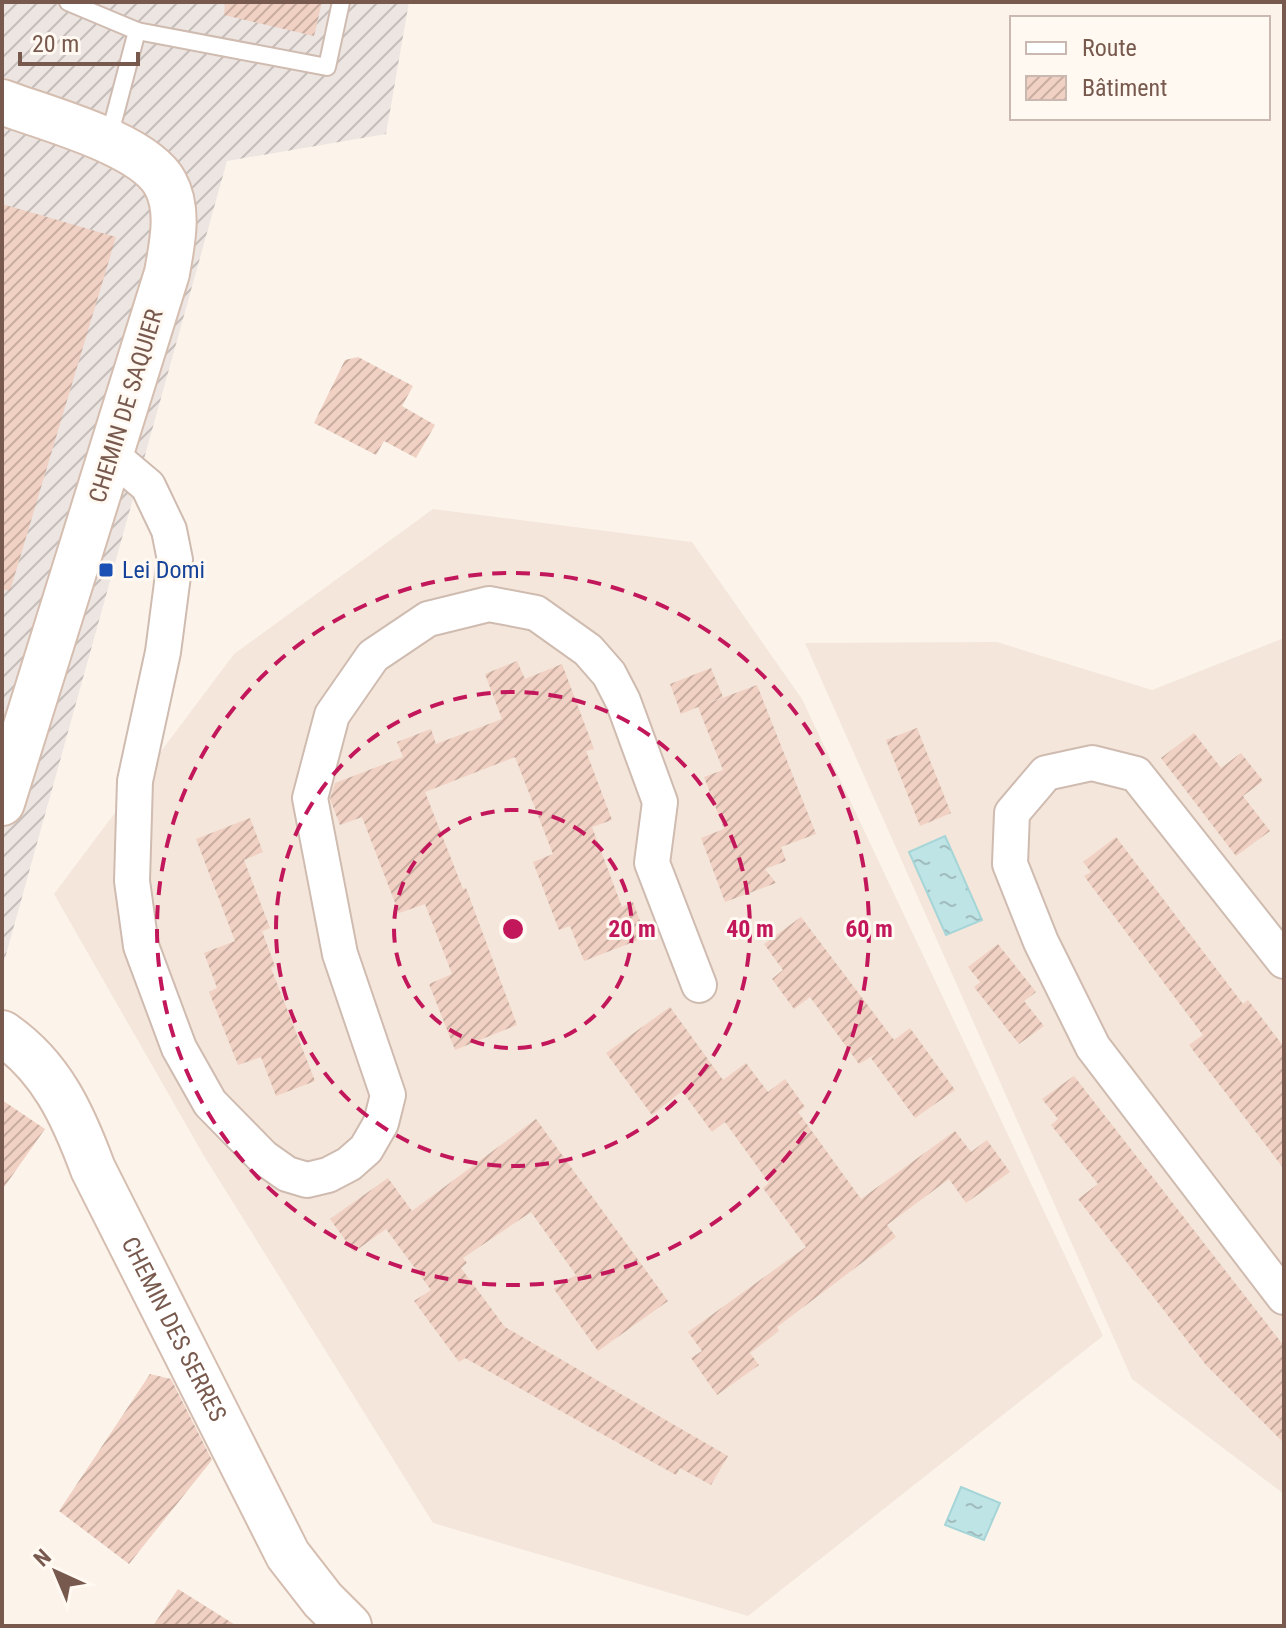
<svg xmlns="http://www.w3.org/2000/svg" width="1286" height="1628" viewBox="0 0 1286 1628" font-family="'Roboto Condensed',sans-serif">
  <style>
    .residential { fill: #f4e6da }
    .industrial { fill: url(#industrial-furrows) }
    .water { fill: url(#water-ripples); stroke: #a6d5d8; stroke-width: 2 }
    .building { fill: url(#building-hatch) }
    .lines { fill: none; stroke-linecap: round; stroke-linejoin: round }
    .lane-casing { stroke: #cfbbb0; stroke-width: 20 }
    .street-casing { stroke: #cfbbb0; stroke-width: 38 }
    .secondary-casing { stroke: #d5bdb0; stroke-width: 48 }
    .lane { stroke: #fff; stroke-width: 16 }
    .street { stroke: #fff; stroke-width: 34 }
    .secondary { stroke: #fff; stroke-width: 44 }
    .ring { fill: none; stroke: #c2185b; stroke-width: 4; stroke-dasharray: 14 10 }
    .transit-dot { fill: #1a4fb4; stroke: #fff9f2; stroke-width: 3 }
    .labels { text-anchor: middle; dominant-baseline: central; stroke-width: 6; stroke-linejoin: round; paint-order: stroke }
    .street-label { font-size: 24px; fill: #78594e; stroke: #fff9f2 }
    .transit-label { font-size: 24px; fill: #164399; stroke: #fff9f2; text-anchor: start }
    .centre { fill: #c2185b; stroke: #fff9f2; stroke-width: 4 }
    .ring-label { font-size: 24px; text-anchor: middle; font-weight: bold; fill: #c2185b; stroke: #fff9f2; stroke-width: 6; stroke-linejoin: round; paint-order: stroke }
  </style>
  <defs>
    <pattern id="industrial-furrows" width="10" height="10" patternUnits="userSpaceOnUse" patternTransform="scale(2)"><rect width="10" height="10" fill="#ece5e1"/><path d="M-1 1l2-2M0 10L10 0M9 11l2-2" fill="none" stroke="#c4bdb9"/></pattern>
    <pattern id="water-ripples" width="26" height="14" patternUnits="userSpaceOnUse" patternTransform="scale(2)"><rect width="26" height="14" fill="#bfe4e6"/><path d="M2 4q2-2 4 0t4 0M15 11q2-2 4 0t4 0" fill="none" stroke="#a0bcbd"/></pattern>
    <pattern id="building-hatch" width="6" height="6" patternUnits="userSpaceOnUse" patternTransform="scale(2)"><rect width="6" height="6" fill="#f1d1c3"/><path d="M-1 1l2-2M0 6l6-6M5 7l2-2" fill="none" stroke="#c8ada1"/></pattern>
  </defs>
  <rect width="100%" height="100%" fill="#fcf4eb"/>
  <g class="residential">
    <polygon points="433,509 692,542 802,699 1103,1336 748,1616 433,1523 204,1156 54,894 234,654"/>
    <polygon points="1284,638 1284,1494 1132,1379 805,643 997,642 1152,690"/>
  </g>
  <polygon class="industrial" points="2,2 409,2 386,134 227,161 2,969"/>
  <g class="water">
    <polygon points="945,836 982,920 946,935 909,852"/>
    <polygon points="961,1487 1000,1503 984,1540 945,1525"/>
  </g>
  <g class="building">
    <polygon points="225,2 322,2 314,36 224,15"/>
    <polygon points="2,204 116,237 10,591 2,589"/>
    <polygon points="358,357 413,386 402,406 435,425 416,458 384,441 376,455 314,423 345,360"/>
    <polygon points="517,661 525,679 562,664 594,749 586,751 612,820 592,827 622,907 633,902 646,937 584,961 570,926 559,930 533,862 553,854 515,757 425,792 463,889 466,888 517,1025 455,1050 429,984 452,974 425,904 399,913 362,817 340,825 330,799 335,783 403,757 397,742 431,729 436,744 502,719 485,674"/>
    <polygon points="711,668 723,697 698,707 757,685 816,834 781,847 786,861 765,869 776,883 725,902 701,838 724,829 704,777 723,770 698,707 681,714 670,684"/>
    <polygon points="917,728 951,813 920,826 886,740"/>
    <polygon points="1194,733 1221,768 1241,753 1263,781 1243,796 1270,831 1236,856 1161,758"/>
    <polygon points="250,818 263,852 244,860 270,928 257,933 262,931 275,966 271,968 315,1081 276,1096 261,1057 238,1065 209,992 217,988 204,953 235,941 196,839"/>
    <polygon points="1116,837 1243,1004 1248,1000 1284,1047 1284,1169 1189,1045 1203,1035 1084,876 1091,872 1083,862"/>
    <polygon points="801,917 894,1040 910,1028 955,1090 915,1118 871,1058 879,1052 859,1064 810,997 794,1009 772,979 783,970 764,944"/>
    <polygon points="998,944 1036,992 1024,1001 1044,1026 1019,1044 974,987 980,982 968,967"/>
    <polygon points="670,1007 723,1080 746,1063 768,1092 785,1079 805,1107 798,1112 861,1199 955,1131 971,1152 987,1140 1010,1172 966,1203 949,1179 887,1225 896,1237 777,1327 779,1331 750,1353 759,1365 717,1395 691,1358 702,1351 688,1332 806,1247 763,1188 769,1183 725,1122 712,1132 682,1091 652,1115 606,1053"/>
    <polygon points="1074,1076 1284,1346 1284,1443 1206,1365 1078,1199 1098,1184 1051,1125 1058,1119 1042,1099"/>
    <polygon points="2,1100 45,1129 2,1190"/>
    <polygon points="536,1119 668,1301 598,1351 554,1289 576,1275 531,1212 463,1258 467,1263 461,1268 505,1327 728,1456 711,1485 680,1468 676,1475 465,1358 459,1362 414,1301 431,1290 386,1229 354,1252 330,1219 388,1178 412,1211"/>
    <polygon points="150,1374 171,1379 212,1460 129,1564 59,1511"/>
    <polygon points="178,1589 237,1626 153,1626"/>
  </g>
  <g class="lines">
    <defs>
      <g id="lane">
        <polyline points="68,2 137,31 108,141"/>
        <polyline points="137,31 327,67 341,2"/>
      </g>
      <g id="street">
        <polyline points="110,454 148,486 169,530 175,560 163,652 135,781 132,881 141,946 179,1048 210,1103 263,1157 287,1174 307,1180 328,1175 349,1164 366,1149 381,1123 388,1095 340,954 310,798 332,715 373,656 428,619 489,604 536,613 588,650 609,674 623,701 660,802 652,863 699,985"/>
        <polyline points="1284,961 1136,774 1092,763 1046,773 1012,813 1010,864 1041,942 1093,1047 1284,1297"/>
      </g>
      <g id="secondary">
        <path d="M2,102C44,118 143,143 165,183C180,210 172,244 167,273L2,803"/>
        <path id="s1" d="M2,1033C51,1066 73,1115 93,1169L288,1555L323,1600L349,1626"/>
      </g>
    </defs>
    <use href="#lane" class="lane-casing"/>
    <use href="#street" class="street-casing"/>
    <use href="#secondary" class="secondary-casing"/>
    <use href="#lane" class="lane"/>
    <use href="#street" class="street"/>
    <use href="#secondary" class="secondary"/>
  </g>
  <g class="ring">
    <circle cx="513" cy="929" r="119"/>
    <circle cx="513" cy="929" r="237"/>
    <circle cx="513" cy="929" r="356"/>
  </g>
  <rect class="transit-dot" x="98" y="562" width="16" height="16" rx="4"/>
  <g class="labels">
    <g class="street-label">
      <text transform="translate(126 406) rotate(-73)">CHEMIN DE SAQUIER</text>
      <text stroke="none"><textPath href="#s1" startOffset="346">CHEMIN DES SERRES</textPath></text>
    </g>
    <g class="transit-label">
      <text x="122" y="570">Lei Domi</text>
    </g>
  </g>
  <circle cx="513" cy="929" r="12" class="centre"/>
  <g class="ring-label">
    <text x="632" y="937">20 m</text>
    <text x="750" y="937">40 m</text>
    <text x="869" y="937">60 m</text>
  </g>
  <rect width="1286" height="1628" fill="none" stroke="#78594e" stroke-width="8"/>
  <rect x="1010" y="16" width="260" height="104" fill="#fff9f2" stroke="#c9b9b0" stroke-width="2"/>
  <rect x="1026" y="42" width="40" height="12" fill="#ffffff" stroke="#c9b9b0" stroke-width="2"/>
  <text x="1082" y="56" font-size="24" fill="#78594e">Route</text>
  <rect x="1026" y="76" width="40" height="24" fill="url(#building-hatch)" stroke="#c9b9b0" stroke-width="2"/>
  <text x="1082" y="96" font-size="24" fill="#78594e">Bâtiment</text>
  <g transform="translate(56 1572) rotate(316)" stroke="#fff9f2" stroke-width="6" paint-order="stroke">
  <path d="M0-6L14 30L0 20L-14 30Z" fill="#78594e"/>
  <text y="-12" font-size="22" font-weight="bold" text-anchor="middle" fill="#78594e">N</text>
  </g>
  <path d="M20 52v12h118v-12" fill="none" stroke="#78594e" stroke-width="4"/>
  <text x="32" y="52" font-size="24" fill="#78594e" stroke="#fff9f2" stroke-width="6" paint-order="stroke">20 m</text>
</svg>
